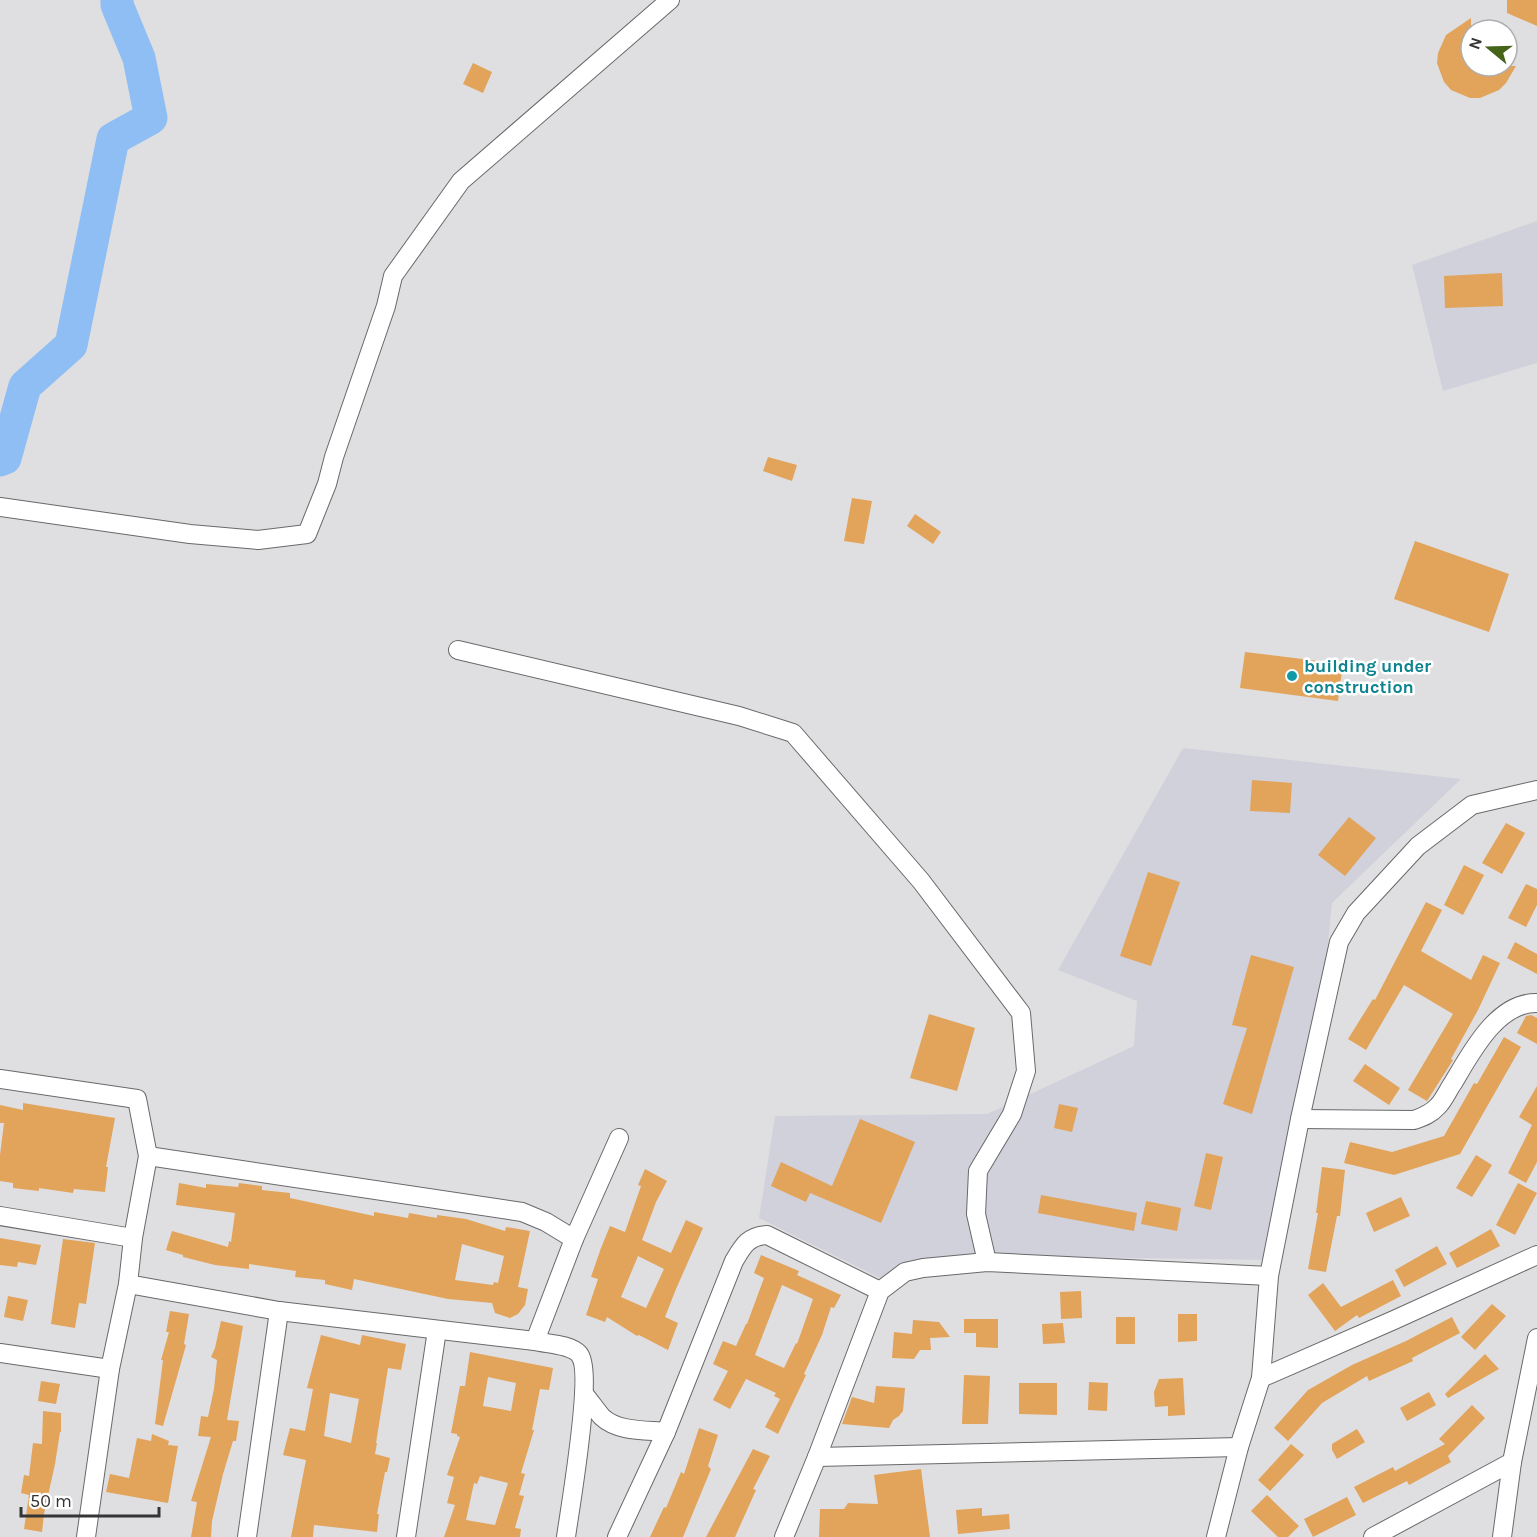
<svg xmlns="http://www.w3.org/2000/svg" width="1537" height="1537" viewBox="0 0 1537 1537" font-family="Karla,sans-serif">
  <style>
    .built { fill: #d0d1db }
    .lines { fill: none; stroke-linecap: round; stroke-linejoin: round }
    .river { stroke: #8fbef4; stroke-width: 33 }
    .building { fill: #e2a35b; fill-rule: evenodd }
    .minor-casing { stroke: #69696b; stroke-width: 20 }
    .minor { stroke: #fff; stroke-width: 18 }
    .culture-dot { fill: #0f9aa8; stroke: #fff; stroke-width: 2 }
    .labels { text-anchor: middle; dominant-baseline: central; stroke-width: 5; stroke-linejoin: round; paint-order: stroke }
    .culture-label { font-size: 18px; font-weight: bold; fill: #0d838f; stroke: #fff; text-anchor: start }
  </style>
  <rect width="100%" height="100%" fill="#dfdfe1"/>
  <g class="built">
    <polygon points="1537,221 1537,363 1443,391 1412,265"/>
    <polygon points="1183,748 1461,779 1332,903 1321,1012 1275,1260 999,1256 882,1279 759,1218 775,1116 987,1114 1134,1046 1137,1001 1058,970"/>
  </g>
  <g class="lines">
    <polyline class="river" points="0,460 5,458 25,386 71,345 113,139 151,118 139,58 117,5 117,0"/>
  </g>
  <g class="building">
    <polygon points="1507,0 1537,0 1537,26 1507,13"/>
    <polygon points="1471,18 1471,66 1516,66 1506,83 1499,90 1480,98 1470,98 1451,90 1444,82 1437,63 1438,53 1446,35"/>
    <polygon points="473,63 492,72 483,93 463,84"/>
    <polygon points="1502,273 1503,306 1445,308 1444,276"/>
    <polygon points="768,457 797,465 792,481 763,471"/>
    <polygon points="852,498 872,501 864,544 844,541"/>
    <polygon points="915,514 941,532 933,544 907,526"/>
    <polygon points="1415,541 1509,574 1489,632 1394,599"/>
    <polygon points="1245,652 1343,664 1338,701 1240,688"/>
    <polygon points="1252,780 1292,783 1290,813 1250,811"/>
    <polygon points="1349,817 1376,838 1345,876 1318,855"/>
    <polygon points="1506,823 1525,833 1502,874 1482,863"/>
    <polygon points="1464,865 1484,875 1463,915 1444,905"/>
    <polygon points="1148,872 1180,882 1151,966 1120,956"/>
    <polygon points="1526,884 1537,889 1537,905 1526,927 1508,918"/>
    <polygon points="1426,902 1442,910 1421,951 1471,980 1483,955 1500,963 1478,1010 1451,1059 1453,1060 1427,1101 1408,1090 1453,1014 1404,985 1366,1050 1348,1039 1373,999 1375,1000"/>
    <polygon points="1515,942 1537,954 1537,974 1507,958"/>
    <polygon points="1251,955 1294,967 1252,1114 1223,1104 1247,1028 1232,1025"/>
    <polygon points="929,1014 975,1028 957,1091 910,1078"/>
    <polygon points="1531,1015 1537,1018 1537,1044 1517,1033 1526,1016"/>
    <polygon points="1504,1037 1521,1047 1460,1154 1394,1175 1344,1163 1350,1142 1392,1152 1444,1136 1474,1083 1477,1084"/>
    <polygon points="1365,1064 1400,1088 1389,1105 1353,1081"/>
    <polygon points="1537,1086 1537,1162 1526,1183 1508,1173 1532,1125 1519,1117"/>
    <polygon points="23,1103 115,1118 106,1167 108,1167 105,1192 74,1189 73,1193 39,1188 39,1191 13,1188 13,1183 0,1181 0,1155 4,1123 0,1123 0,1105 23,1110"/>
    <polygon points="1059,1104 1078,1108 1072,1132 1054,1128"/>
    <polygon points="860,1119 915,1142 881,1223 810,1193 806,1202 771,1186 781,1162 832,1186"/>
    <polygon points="1206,1153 1223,1157 1211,1210 1194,1206"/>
    <polygon points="1476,1155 1492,1165 1472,1197 1456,1188"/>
    <polygon points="1322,1167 1345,1170 1340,1216 1337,1216 1326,1272 1308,1269 1318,1213 1316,1213"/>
    <path d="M645,1169L667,1181L656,1202L642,1240L671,1253L686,1220L703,1228L676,1289L665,1317L678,1323L668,1350L639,1335L637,1336L607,1317L605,1322L586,1315L598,1279L591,1277L601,1248L610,1226L625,1232L641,1186L638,1185ZM638,1256L664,1269L646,1308L621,1297Z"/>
    <path d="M179,1183L206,1188V1184L238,1187L239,1183L262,1186V1190L290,1193V1198L374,1216V1212L408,1218L409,1213L437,1218V1215L466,1219L505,1231L506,1227L530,1231L518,1287L528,1289L525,1305L518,1314L510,1318L495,1313L492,1303L448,1299L354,1279L352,1290L325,1284V1280L295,1277L296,1271L249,1264V1269L215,1265L183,1257V1255L166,1250L172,1231L228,1247L229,1241L231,1242L235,1213L176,1205ZM462,1244L504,1256L498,1283L494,1282L493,1285L455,1280Z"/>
    <polygon points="1518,1183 1537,1193 1515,1235 1496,1225"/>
    <polygon points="1041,1195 1137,1213 1134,1231 1038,1213"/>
    <polygon points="1401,1197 1410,1216 1374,1232 1366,1213"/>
    <polygon points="1146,1201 1181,1208 1177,1231 1141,1224"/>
    <polygon points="1491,1229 1500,1246 1457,1268 1449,1253"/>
    <polygon points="0,1238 41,1245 36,1265 18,1262 17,1267 0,1265"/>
    <polygon points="63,1239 95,1243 86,1304 79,1303 75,1328 51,1324"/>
    <polygon points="1437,1246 1447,1264 1404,1287 1395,1270"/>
    <path d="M761,1255L799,1271L797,1275L841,1295L834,1308L831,1307L822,1335L804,1374L806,1375L778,1434L765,1427L780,1399L774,1396L776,1393L746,1379L730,1409L713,1400L728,1371L713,1364L723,1341L736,1346L746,1324H747L764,1278L754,1273ZM782,1285L813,1299L797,1344L796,1343L784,1368L755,1355Z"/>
    <polygon points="1393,1280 1401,1296 1359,1318 1357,1315 1335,1331 1308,1295 1323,1283 1341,1307"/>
    <polygon points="1081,1291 1082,1318 1061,1319 1060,1292"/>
    <polygon points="8,1296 28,1300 23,1321 4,1317"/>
    <polygon points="1492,1304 1506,1316 1475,1350 1461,1337"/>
    <polygon points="170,1311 189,1314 184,1344 186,1345 163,1426 155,1424 163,1360 161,1360 169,1332 166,1332"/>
    <polygon points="1178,1314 1197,1314 1197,1341 1178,1342"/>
    <rect x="1116" y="1317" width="19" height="27"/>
    <polygon points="1452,1317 1460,1333 1412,1358 1413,1361 1369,1381 1367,1376 1322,1403 1288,1441 1274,1428 1308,1390 1352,1365 1406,1341"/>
    <polygon points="964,1319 998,1319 998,1348 976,1347 976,1333 964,1333"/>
    <polygon points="913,1320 939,1322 950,1337 930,1338 931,1350 920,1350 914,1359 892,1358 894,1332 912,1334"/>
    <polygon points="221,1321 243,1326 227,1420 239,1421 236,1441 233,1441 223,1474 212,1521 211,1537 191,1537 197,1502 191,1501 211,1437 198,1436 201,1416 208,1417 214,1389 217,1360 211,1357 215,1348"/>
    <polygon points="1063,1323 1065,1343 1043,1344 1042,1324"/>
    <path d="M321,1335L360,1345L362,1335L406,1344L401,1370L388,1368L376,1443H377L375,1454L390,1458L387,1472H385L377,1514H379L377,1532L314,1525L313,1537H291L306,1460L283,1455L290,1428L305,1431L313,1389L307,1388ZM330,1393L359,1399L351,1443L324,1436Z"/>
    <path d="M470,1352L553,1368L549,1390L540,1389L532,1430H534L521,1473L525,1474L519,1495L524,1496L515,1528L521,1529L520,1537H444L455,1505L447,1503L454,1477L447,1475L460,1437L457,1436V1434L451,1433L460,1386H465ZM488,1377L516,1383L511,1411L483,1406ZM480,1476L508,1483L495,1525L466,1520L474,1483L477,1484Z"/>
    <polygon points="1485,1354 1499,1369 1448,1398 1445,1394"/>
    <polygon points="964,1375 990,1376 988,1424 962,1424"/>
    <polygon points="1183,1378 1185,1415 1168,1416 1168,1406 1155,1407 1154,1392 1159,1379"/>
    <polygon points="41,1381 60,1384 56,1404 38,1401"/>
    <polygon points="1089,1382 1108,1383 1107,1411 1088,1410"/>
    <polygon points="1019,1383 1057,1383 1057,1415 1019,1414"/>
    <polygon points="876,1386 905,1388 903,1411 899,1416 893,1420 889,1428 842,1424 852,1397 874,1403"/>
    <polygon points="1429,1392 1436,1405 1407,1421 1400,1408"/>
    <polygon points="1472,1405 1485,1418 1448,1456 1451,1462 1409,1485 1407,1481 1363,1503 1354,1487 1393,1467 1395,1471 1445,1444 1439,1439"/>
    <polygon points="43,1411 61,1413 61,1432 60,1432 55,1464 44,1514 42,1532 24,1529 29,1495 21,1493 24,1475 29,1476 33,1443 42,1444"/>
    <polygon points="699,1428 718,1435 708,1466 711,1469 683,1537 650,1537 664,1507 666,1508 681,1472 684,1474"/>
    <polygon points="1357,1429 1365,1442 1337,1459 1332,1450 1332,1444"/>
    <polygon points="152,1434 169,1441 168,1445 178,1446 168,1503 106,1492 110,1474 129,1478 137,1438 151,1441"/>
    <polygon points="1291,1444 1304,1455 1270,1491 1258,1480"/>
    <polygon points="753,1449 770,1456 753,1489 756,1490 735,1537 706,1537"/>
    <polygon points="921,1469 930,1537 819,1537 820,1509 844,1509 848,1503 878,1504 874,1475"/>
    <polygon points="1267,1495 1299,1526 1288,1537 1278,1537 1251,1511"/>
    <polygon points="1347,1497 1356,1515 1313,1537 1304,1519"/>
    <polygon points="982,1508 982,1516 1009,1514 1010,1529 958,1534 956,1510"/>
  </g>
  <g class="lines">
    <defs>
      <g id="minor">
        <polyline points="0,507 190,534 258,540 307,534 327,484 334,457 386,306 393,276 461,181 670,0"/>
        <polyline points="458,650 739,716 793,733 921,881 1021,1013 1026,1071 1012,1114 978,1171 976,1214 987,1262"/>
        <polyline points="0,1079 137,1099 148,1156 133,1238 128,1284 110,1369 86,1537"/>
        <path d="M1300,1119L1414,1120C1423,1117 1431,1114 1438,1106C1444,1100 1448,1090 1453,1083C1471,1053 1497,1002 1537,1003"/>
        <polyline points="148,1156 522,1212 546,1222 574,1239"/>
        <polyline points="0,1216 133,1238"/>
        <path d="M128,1284L279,1311L535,1341C547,1344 570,1344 579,1354C594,1371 570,1508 566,1537"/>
        <polyline points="535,1341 574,1239 619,1138"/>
        <polyline points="0,1353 110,1369"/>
        <polyline points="1261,1378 1394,1320 1537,1255"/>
        <path d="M584,1394C590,1401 596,1410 602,1417C618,1432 646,1430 666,1432"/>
        <polyline points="817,1457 1239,1447"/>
        <polyline points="247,1537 279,1311"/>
        <polyline points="406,1537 437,1330"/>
        <path d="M617,1537L666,1432L734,1261C743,1246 748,1236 767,1235L880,1291"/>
        <polyline points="784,1537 817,1457 880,1291 905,1272 923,1268 987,1262 1269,1276"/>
        <polyline points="1216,1537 1239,1447 1261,1378 1269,1276 1300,1119 1339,942 1356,913 1418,846 1472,805 1537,790"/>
        <polyline points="1373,1537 1512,1462"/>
        <polyline points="1502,1537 1512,1462 1537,1338"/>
      </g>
    </defs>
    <use href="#minor" class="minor-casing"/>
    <use href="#minor" class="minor"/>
  </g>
  <circle class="culture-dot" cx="1292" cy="676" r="6"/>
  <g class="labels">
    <g class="culture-label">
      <text x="1304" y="666">building under<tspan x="1304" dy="21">construction</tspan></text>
    </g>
  </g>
  <g transform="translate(1489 48) rotate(289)"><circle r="28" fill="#ffffff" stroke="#aeaeaf" stroke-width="1.5"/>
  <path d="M0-4.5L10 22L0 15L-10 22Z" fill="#456419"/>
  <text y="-9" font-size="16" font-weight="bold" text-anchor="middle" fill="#353536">N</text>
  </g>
  <path d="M21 1507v9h138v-9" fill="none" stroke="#353536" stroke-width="3"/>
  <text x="30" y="1507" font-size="18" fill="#353536" stroke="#ffffff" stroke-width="4.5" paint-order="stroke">50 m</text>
</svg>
